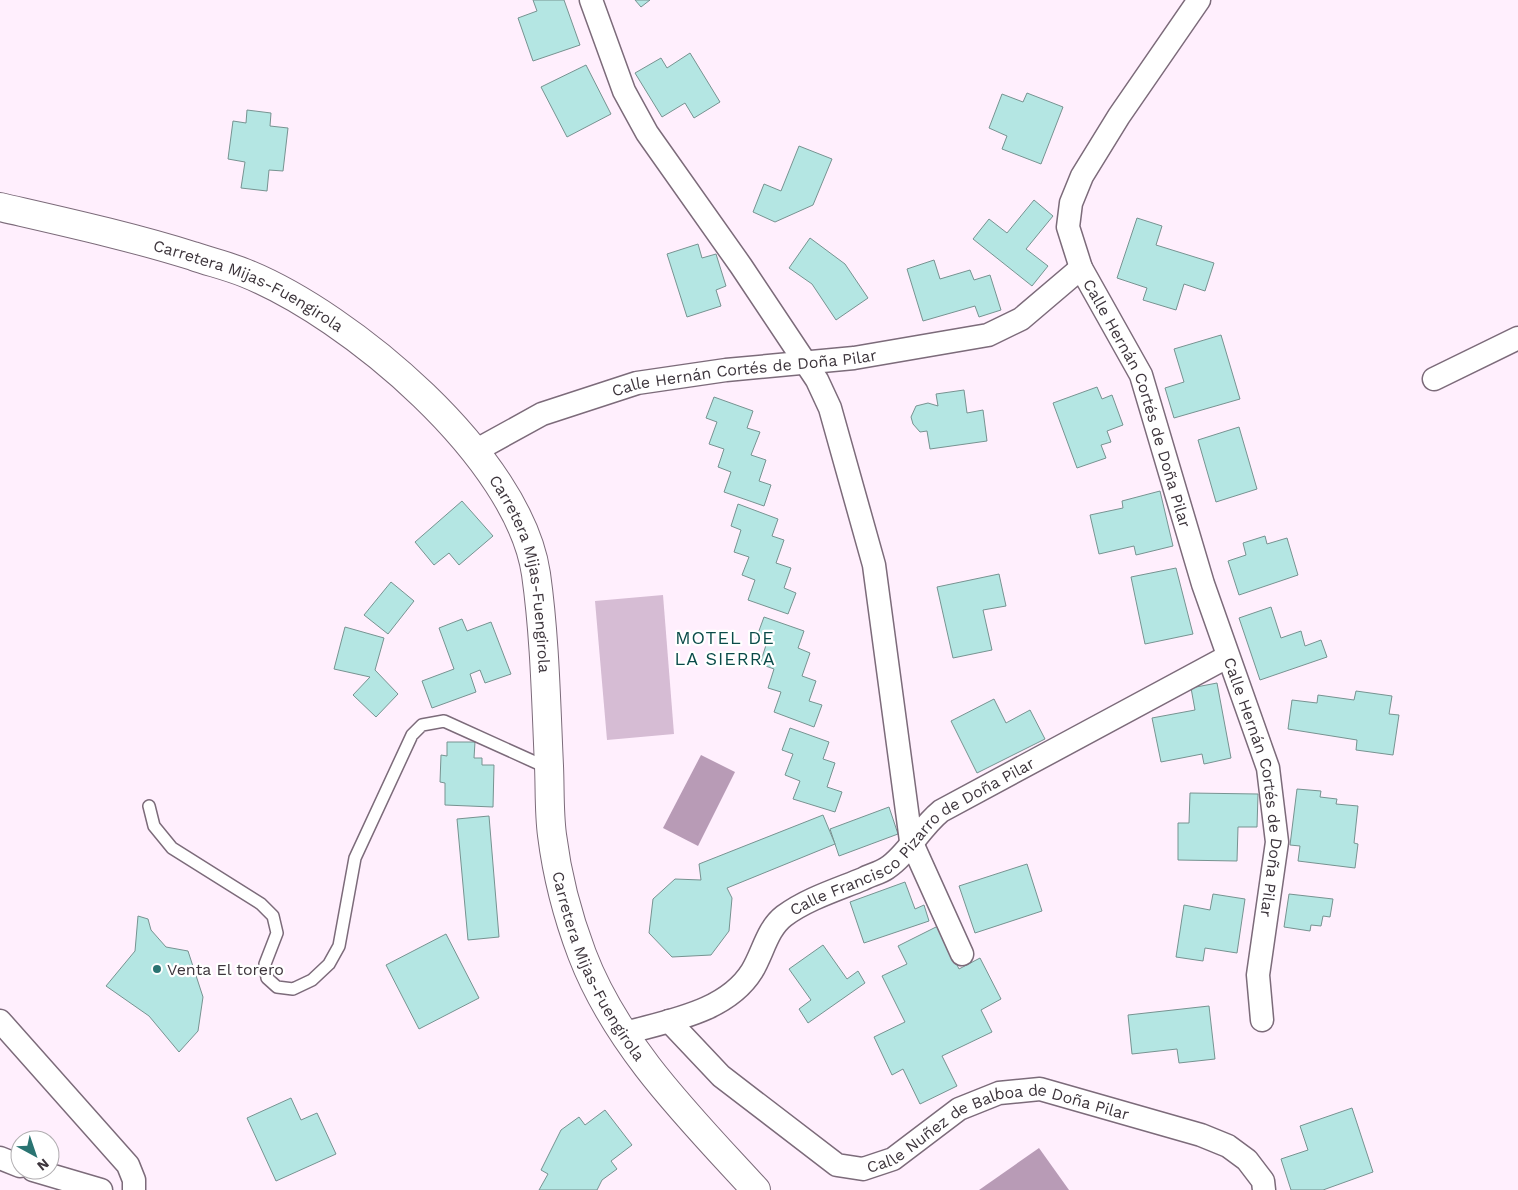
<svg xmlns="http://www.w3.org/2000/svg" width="1518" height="1190" viewBox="0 0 1518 1190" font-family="'Work Sans',sans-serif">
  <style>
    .green { fill: #d6bcd4 }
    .water { fill: #b89bb6 }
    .building { fill: #b4e6e3; stroke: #779391 }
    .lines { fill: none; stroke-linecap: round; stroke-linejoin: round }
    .lane-casing { stroke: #7c6b7a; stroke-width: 14 }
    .street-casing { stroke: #7c6b7a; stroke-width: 25 }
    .secondary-casing { stroke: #7c6b7a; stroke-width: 30 }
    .lane { stroke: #fff; stroke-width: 11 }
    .street { stroke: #fff; stroke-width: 22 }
    .secondary { stroke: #fff; stroke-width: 28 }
    .poi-dot { fill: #2a7472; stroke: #fff; stroke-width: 2 }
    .labels { text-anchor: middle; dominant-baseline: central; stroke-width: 4.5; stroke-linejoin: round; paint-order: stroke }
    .street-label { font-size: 16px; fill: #3d353c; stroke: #fff }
    .poi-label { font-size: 16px; fill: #3d353c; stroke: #fff; text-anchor: start }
    .neighbourhood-label { font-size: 18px; letter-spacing: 1px; fill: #0a4b49; stroke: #fff }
  </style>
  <rect width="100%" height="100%" fill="#ffeffd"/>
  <polygon class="green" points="663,595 674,734 607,740 595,601"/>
  <g class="water">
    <polygon points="701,755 735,772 698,846 663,828"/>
    <polygon points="1039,1148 1069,1190 979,1190"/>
  </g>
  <g class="building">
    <polygon points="533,0 564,0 580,45 533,61 518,18 537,11"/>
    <polygon points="635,0 650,0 641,7"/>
    <polygon points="690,53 720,102 694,118 685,103 662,117 635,73 661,58 667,68"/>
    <polygon points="586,65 611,114 567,137 541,87"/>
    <polygon points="1027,93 1063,107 1041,164 1002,149 1007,136 989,128 1002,94 1023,102"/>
    <polygon points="247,110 271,113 270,126 288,128 283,171 269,170 267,191 241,188 245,162 228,159 233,121 246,123"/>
    <polygon points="799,146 832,159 813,205 775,222 753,212 764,184 781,191"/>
    <polygon points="1034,200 1053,216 1026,249 1048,266 1032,286 973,239 989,219 1007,233"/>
    <polygon points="1137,218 1162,226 1156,245 1214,263 1205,291 1184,284 1176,310 1143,300 1147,288 1117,278"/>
    <polygon points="810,238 845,264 868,298 836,320 812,284 789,268"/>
    <polygon points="698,244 702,258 716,254 726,286 716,290 721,306 687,317 667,254"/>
    <polygon points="934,260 940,279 970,270 974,280 990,275 1001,310 979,317 975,306 923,321 907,269"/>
    <polygon points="1221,335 1240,399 1174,418 1165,388 1184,382 1174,349"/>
    <polygon points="1097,387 1102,399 1112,395 1123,425 1107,431 1111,442 1101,445 1106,458 1077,468 1053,403"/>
    <polygon points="964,390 967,413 983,410 987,441 930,449 927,431 920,432 913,424 911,417 916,406 928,403 938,406 936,394"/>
    <polygon points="714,397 753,411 747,428 760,432 751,455 766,460 759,481 771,485 764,506 724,492 731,472 718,467 724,449 709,444 717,422 706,418"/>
    <polygon points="1239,427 1257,489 1216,502 1198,440"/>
    <polygon points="1160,491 1173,546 1136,555 1134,546 1099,554 1090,515 1123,508 1122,501"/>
    <polygon points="462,501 493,536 459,565 449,553 434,565 415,542"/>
    <polygon points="738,504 778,519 772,536 784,540 776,563 791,568 784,588 796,593 788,614 748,600 755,580 742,575 749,557 734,552 741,530 731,526"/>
    <polygon points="1265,536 1267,544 1287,538 1298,575 1239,595 1228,561 1246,555 1243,543"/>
    <polygon points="1176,568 1193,634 1145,644 1131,577"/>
    <polygon points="999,574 1006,606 983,610 992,650 953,658 937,587"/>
    <polygon points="391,582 414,601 388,634 364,615"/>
    <polygon points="1271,607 1281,638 1301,631 1305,646 1321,640 1327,657 1260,680 1239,618"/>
    <polygon points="764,617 804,631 798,648 810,653 802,676 816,681 809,701 822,705 814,727 774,712 781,692 768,688 774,669 760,664 767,642 756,639"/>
    <polygon points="462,619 467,631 491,622 511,674 485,683 480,670 470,674 476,692 432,708 422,681 454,669 439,628"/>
    <polygon points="345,627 384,638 375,670 398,694 376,717 353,695 370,677 334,669"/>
    <polygon points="1217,683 1231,758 1204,764 1202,754 1161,762 1152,718 1195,710 1191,688"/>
    <polygon points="1356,691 1392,696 1389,714 1399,715 1393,755 1356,750 1357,740 1288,729 1292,700 1317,703 1318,695 1354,700"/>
    <polygon points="994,699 1006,723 1030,710 1045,739 977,773 951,721"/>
    <polygon points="790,728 829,742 823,759 835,763 827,787 842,792 835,812 793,799 800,781 785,775 793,754 782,750"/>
    <polygon points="447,742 475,742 474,758 482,758 482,765 494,765 493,807 445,805 445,783 440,782 441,755 447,756"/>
    <polygon points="1297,789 1321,791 1320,797 1337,799 1336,804 1358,806 1354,843 1358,844 1355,868 1298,861 1300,846 1290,845"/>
    <polygon points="1190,793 1258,794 1257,827 1238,827 1237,861 1178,860 1178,823 1189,823"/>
    <polygon points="889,807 898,834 839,856 830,829"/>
    <polygon points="823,815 835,844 727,888 732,898 729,931 711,955 672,957 649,933 653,899 675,879 701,880 699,864"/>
    <polygon points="489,816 499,937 468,940 457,819"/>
    <polygon points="1027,864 1042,911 975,933 959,886"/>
    <polygon points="905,882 915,909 924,905 929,921 864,943 850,902"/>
    <polygon points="1213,894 1245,899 1237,953 1205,948 1203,961 1176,957 1184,905 1210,910"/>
    <polygon points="1289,894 1333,899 1330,917 1323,916 1321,926 1311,925 1310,931 1284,927"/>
    <polygon points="138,916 148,919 151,930 166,947 188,951 203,997 198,1031 179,1052 149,1016 106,986 135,951"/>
    <polygon points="938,926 959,969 980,958 1001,999 981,1010 992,1032 942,1056 957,1086 920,1104 903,1069 892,1075 874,1037 905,1022 882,976 907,964 898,946"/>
    <polygon points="446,934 479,998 419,1029 386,965"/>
    <polygon points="823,945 847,979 858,971 865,983 808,1023 799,1009 811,1000 789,969"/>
    <polygon points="1209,1006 1215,1059 1179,1063 1177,1049 1132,1054 1128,1015"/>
    <polygon points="291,1098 301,1120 317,1113 336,1154 276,1181 247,1118"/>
    <polygon points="1352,1108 1373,1172 1323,1190 1291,1190 1281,1159 1308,1150 1300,1126"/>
    <polygon points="605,1110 632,1145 611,1161 617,1169 602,1180 597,1190 539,1190 548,1174 541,1170 561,1130 579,1117 585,1125"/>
  </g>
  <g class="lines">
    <defs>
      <polyline id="lane" points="149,806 154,826 172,848 261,904 273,916 277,933 265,964 267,978 277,987 293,989 312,980 329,964 339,946 355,858 412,735 422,725 444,721 548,768"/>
      <g id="street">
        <polyline points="591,0 624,91 647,133 741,266 817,380 830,408 874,565 911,841 962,954"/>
        <polyline points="1081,268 1068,227 1071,203 1082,176 1119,116 1199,0"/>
        <polyline points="1434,379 1518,338"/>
        <path id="s1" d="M475,451L542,414L637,383L726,370L854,358L988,335L1021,319L1081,268L1141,375L1203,584L1268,768L1277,842L1258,975L1262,1020"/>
        <polyline points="0,1021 128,1165 134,1180 134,1190"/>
        <path id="s2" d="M669,1021L721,1076L837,1165L863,1169L893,1159L959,1109L999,1093L1040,1089L1201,1135L1228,1146L1247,1160L1263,1181L1264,1190"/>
        <path id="s3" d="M622,1034C666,1021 726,1013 752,971C763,953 767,929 784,916C807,899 836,890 863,879C870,875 880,873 887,868C907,855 920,828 941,811L1227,657"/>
        <polyline points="0,1158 20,1166"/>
        <polyline points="33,1170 101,1190"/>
      </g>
      <g id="secondary">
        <path id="s4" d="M0,207C65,222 129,236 193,256C210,262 228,266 245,273C350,315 519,457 536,574C545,638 546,702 549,766C550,789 549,812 552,835C557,875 568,917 582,954C617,1046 691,1119 756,1190"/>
      </g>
    </defs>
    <use href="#lane" class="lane-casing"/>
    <use href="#street" class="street-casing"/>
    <use href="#secondary" class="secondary-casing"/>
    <use href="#lane" class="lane"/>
    <use href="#street" class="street"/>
    <use href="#secondary" class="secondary"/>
  </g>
  <circle class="poi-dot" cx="157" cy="969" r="5"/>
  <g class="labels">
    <g class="street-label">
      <text stroke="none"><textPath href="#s4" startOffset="262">Carretera Mijas-Fuengirola</textPath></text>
      <text stroke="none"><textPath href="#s1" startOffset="284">Calle Hernán Cortés de Doña Pilar</textPath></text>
      <text stroke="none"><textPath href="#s1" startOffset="794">Calle Hernán Cortés de Doña Pilar</textPath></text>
      <text stroke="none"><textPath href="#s4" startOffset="682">Carretera Mijas-Fuengirola</textPath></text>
      <text stroke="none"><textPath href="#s1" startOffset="1199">Calle Hernán Cortés de Doña Pilar</textPath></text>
      <text stroke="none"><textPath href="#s3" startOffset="365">Calle Francisco Pizarro de Doña Pilar</textPath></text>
      <text stroke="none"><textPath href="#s4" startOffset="1088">Carretera Mijas-Fuengirola</textPath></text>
      <text stroke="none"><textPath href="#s2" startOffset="396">Calle Nuñez de Balboa de Doña Pilar</textPath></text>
    </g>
    <g class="poi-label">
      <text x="167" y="969">Venta El torero</text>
    </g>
    <g class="neighbourhood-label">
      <text x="725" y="637">MOTEL DE<tspan x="725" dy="21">LA SIERRA</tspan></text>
    </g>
  </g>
  <g transform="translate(35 1155) rotate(140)"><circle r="24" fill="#ffffff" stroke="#b1aeb1"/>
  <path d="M0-4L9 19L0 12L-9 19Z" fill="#2a7472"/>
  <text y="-8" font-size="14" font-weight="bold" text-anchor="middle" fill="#3d353c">N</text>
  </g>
</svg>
